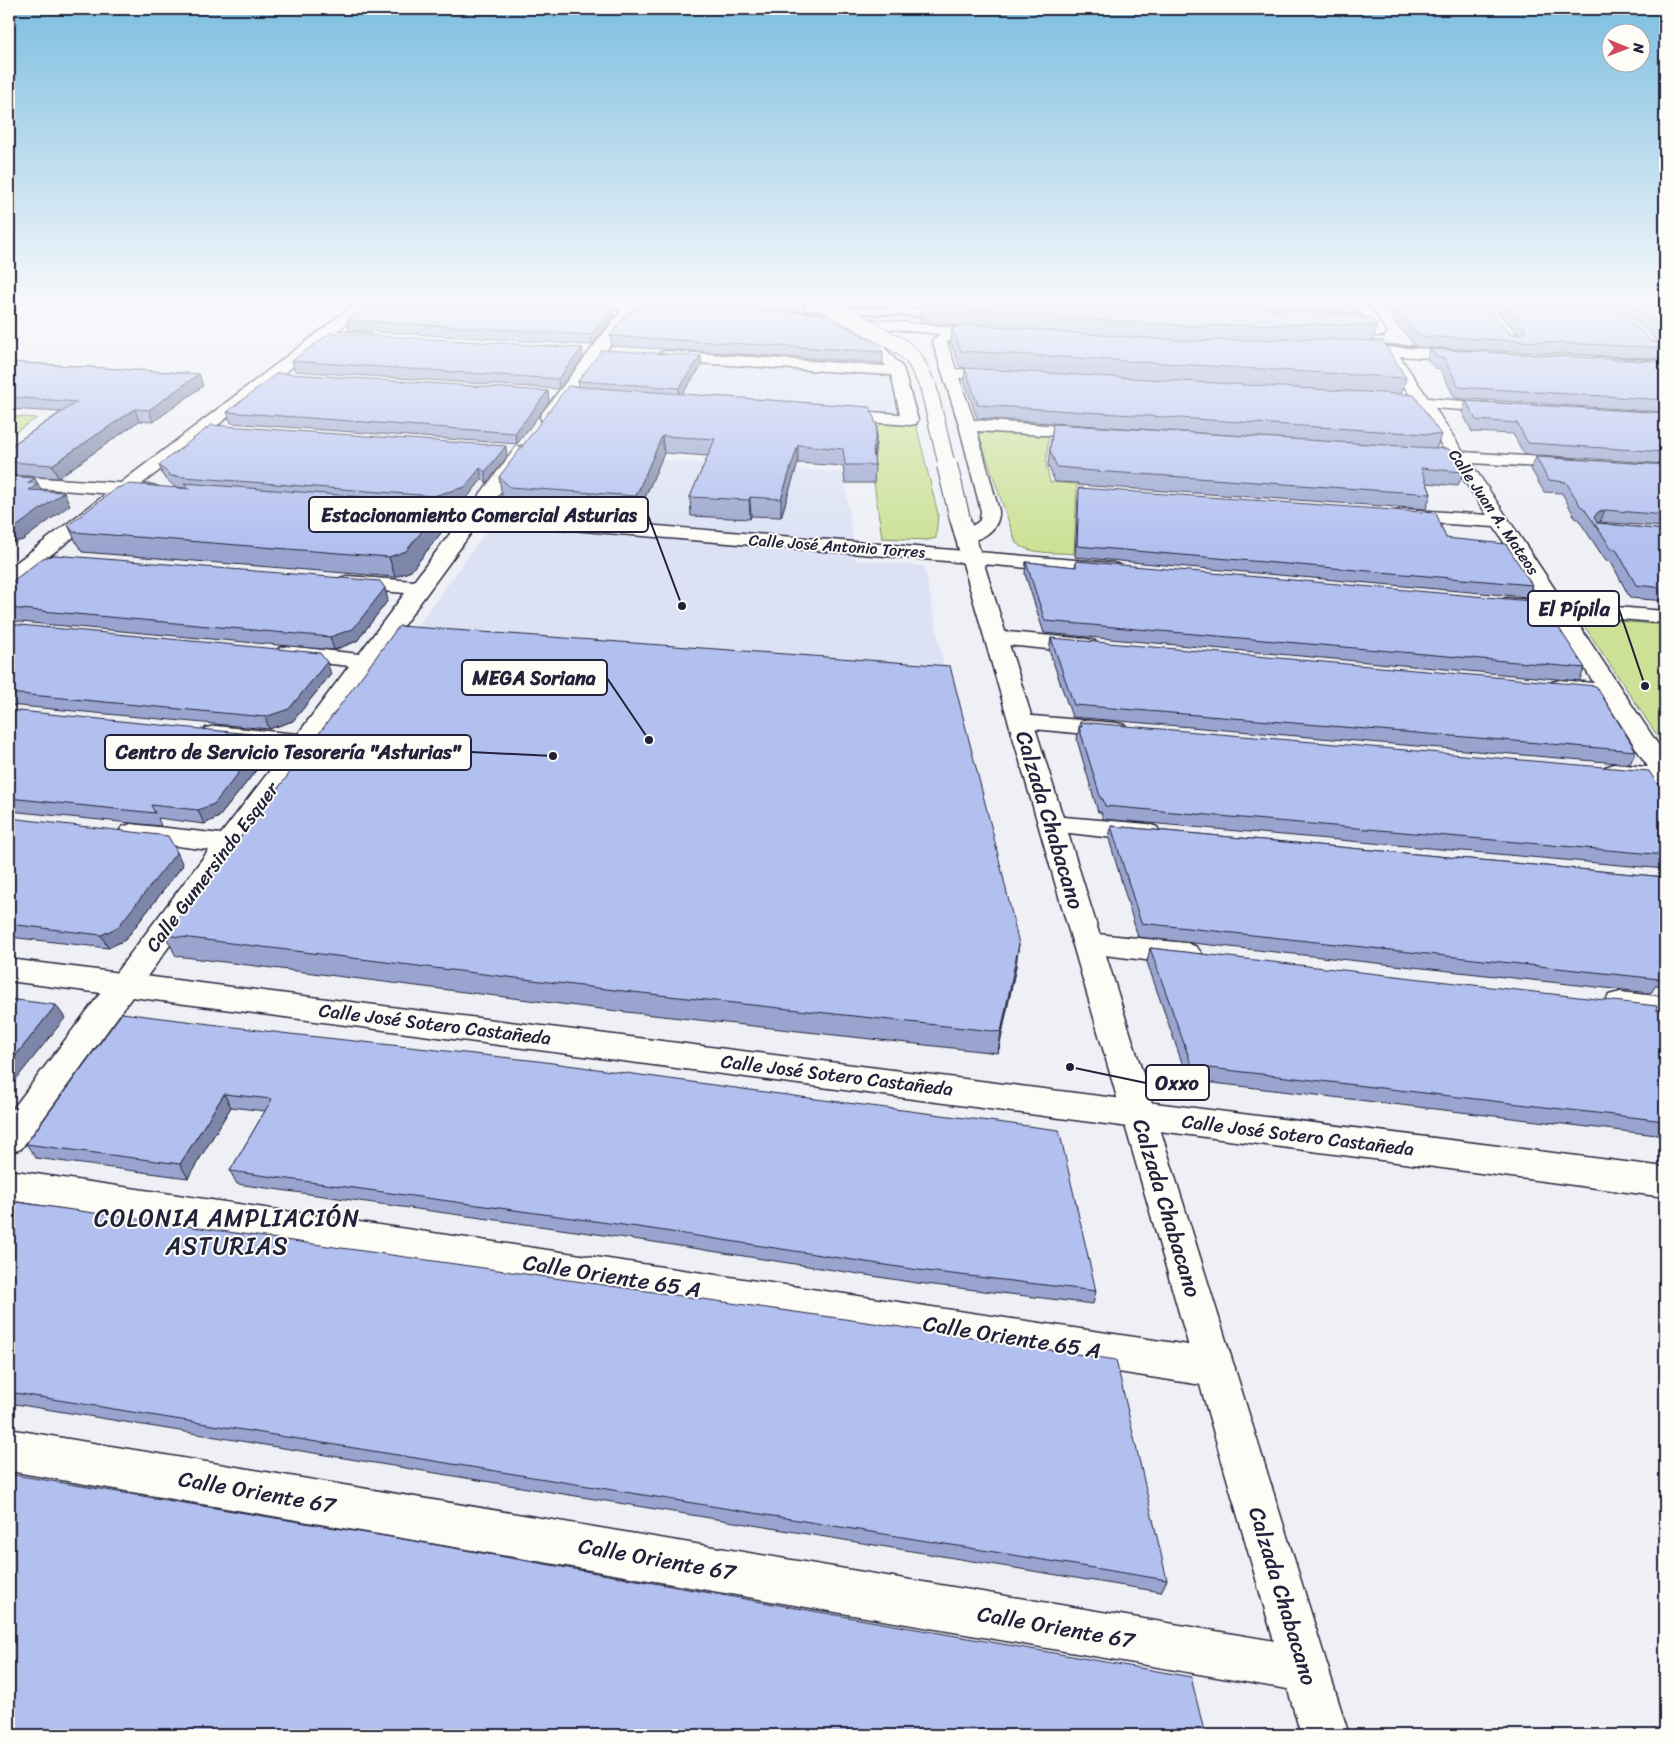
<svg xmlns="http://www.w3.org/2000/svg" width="1674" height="1744" viewBox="0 0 1674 1744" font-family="Sriracha,sans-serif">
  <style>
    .built { fill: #dce2f4 }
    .green { fill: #cce196; stroke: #778268 }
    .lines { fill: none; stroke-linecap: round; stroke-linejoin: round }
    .street-casing { stroke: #22223b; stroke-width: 3 }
    .secondary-casing { stroke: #22223b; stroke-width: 3 }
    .primary-casing { stroke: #22223b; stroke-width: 3 }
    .highway-casing { stroke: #22223b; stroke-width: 3 }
    .street { fill: #fdfcf7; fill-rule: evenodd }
    .secondary { fill: #fdfcf7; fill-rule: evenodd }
    .primary { fill: #fdfcf7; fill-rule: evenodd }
    .highway { fill: #fdfcf7; fill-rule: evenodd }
    .rail { stroke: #22223b; stroke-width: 2 }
    .primary-bridge-far1-casing { stroke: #22223b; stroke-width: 18; stroke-linecap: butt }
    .primary-bridge-casing { stroke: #22223b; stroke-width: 22; stroke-linecap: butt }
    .primary-bridge-far1 { stroke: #fdfcf7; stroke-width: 16 }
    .primary-bridge { stroke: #fdfcf7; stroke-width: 20 }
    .wall { fill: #99a5ce; stroke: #22223b }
    .shaded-wall { fill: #7d86a8; stroke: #22223b }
    .building { fill: #b2c0f0; stroke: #22223b }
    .labels { text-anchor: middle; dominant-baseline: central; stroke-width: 4; stroke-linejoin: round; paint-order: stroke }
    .far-street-label { font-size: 16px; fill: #22223b; stroke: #fdfcf7 }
    .street-label { font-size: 19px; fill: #22223b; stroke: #fdfcf7 }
    .near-street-label { font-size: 22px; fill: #22223b; stroke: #fdfcf7 }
    .near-neighbourhood-label { font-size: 24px; letter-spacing: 1px; fill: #22223b; stroke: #fdfcf7 }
    .leader { fill: none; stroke: #22223b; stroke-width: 2 }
    .callout-dot { fill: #22223b; stroke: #fdfcf7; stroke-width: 2 }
    .callout { fill: #fdfcf7; stroke: #22223b; stroke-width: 2 }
    .callout-label { font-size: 20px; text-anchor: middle; font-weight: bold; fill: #22223b }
  </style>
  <rect width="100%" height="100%" fill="#eef0f6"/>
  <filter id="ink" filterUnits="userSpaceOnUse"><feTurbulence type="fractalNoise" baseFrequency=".02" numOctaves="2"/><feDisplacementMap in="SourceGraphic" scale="10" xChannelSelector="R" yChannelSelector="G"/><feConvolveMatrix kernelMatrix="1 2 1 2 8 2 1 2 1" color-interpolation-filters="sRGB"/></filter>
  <g filter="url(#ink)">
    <g class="built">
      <polygon points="692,362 887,373 898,413 679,398 691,381"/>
      <polygon points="590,455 844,473 855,560 924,566 948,686 404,645 537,461"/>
    </g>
    <g class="green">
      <polygon points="9,416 37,418 9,436"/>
      <polygon points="915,420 938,514 936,538 928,540 882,538 872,469 869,421"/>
      <path d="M985,431L1049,433L1046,464L1050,482L1077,484L1074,554C1057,552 1030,555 1016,543L979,435Z"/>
      <polygon points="1582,618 1665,625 1665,747 1581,621"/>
    </g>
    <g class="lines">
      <defs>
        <g id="street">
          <polygon points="9,302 23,302 9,310"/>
          <polygon points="358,302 373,302 337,331 370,334 372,337 370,340 327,340 16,582 9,584 9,568"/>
          <polygon points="632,302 639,306 554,421 542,421 540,417 542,413 627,303"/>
          <polygon points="1255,302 1269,302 1280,324 1278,327 1268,327"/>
          <polygon points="851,328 884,347 903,368 918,420 916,424 910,425 838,420 832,419 830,415 832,411 838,410 900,414 891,375 665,361 660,359 657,356 660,353 665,351 886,366 874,353 846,335 844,332 846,329"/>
          <path d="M975,329L980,330L982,333L980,336L947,342L956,369L1003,371L1009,373L1011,376L1009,379L1003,381L959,378L974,420L1090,428L1096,429L1098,433L1096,437L1090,438L977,431L999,511C1000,531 977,545 958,540L955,536C961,528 973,528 980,520L981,511L959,425L932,340L942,333Z"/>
          <polygon points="1389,347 1394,348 1428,398 1508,405 1510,408 1508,411 1502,413 1435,408 1463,452 1572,459 1578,460 1581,464 1578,468 1572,469 1471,463 1665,755 1665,784 1605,777 1601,772 1605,767 1614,764 1648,767 1604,698 1552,692 1548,687 1552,682 1560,680 1594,683 1494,527 1402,521 1395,519 1393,515 1395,511 1402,509 1487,515 1452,462 1411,458 1408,454 1411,450 1417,449 1445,451 1418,407 1382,405 1376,403 1374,400 1376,397 1382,395 1411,397 1382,351 1384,348"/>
          <polygon points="522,446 528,447 531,451 528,455 21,1149 9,1153 9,1114 209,850 122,839 118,833 122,827 131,824 221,834 287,748 215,740 206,738 203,733 206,728 215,726 298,734 349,666 279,658 276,653 279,648 287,646 359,654 405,593 347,588 340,586 337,582 340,578 347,576 414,581 516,447"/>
          <polygon points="996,631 1087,639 1095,641 1098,646 1095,651 1087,653 988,643 985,638 988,633"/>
          <polygon points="1021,715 1116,723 1125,725 1128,730 1125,735 1116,737 1013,727 1009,722 1013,717"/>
          <polygon points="1052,816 1148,824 1157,827 1161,833 1157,839 1148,842 1043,830 1039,824 1043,818"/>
          <polygon points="1087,933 1187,943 1197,947 1202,954 1197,961 1187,965 1087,953 1077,950 1072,943 1077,936"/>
          <polygon points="1620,992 1665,997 1665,1019 1620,1014 1609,1011 1605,1003 1609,995"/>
          <polygon points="9,1170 1215,1349 1229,1355 1235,1368 1229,1381 1215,1387 9,1200"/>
          <polygon points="9,1429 1305,1646 1321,1653 1328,1669 1321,1685 1305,1692 9,1471"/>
        </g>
        <g id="secondary">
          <polygon points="1352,302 1366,302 1386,333 1384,336 1374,336"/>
          <polygon points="9,476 152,485 158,487 161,491 158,495 152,497 9,486"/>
          <polygon points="399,505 1113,563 1120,565 1123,569 1120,573 1113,575 392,515 390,511 392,507"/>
          <polygon points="1507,598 1665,611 1665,623 1500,608 1496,604 1500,600"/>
          <polygon points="9,959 1665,1167 1665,1197 9,981"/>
        </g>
        <polygon id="primary" points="960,513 967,515 970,519 1349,1735 1301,1735 950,519 953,515"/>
        <g id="highway">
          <polygon points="545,302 621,302 677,305 684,309 677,313 552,306"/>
          <polygon points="821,302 963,302 965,304 958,308 828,306"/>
          <polygon points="795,312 989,331 994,332 996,335 994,338 989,339 790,319 788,316 790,313"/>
          <polygon points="1351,346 1465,350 1470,352 1473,355 1470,358 1465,360 1346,353 1344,350 1346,347"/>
        </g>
      </defs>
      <use href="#street" class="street-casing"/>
      <use href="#secondary" class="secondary-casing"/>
      <use href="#primary" class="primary-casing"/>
      <use href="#highway" class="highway-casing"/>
      <use href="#street" class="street"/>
      <use href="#secondary" class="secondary"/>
      <use href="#primary" class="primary"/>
      <use href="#highway" class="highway"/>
      <g class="rail">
        <polyline points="644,302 734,307"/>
        <polyline points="792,310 934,318"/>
        <polyline points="1371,344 1431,347"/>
        <polyline points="1573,354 1665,360"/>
      </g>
      <defs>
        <polyline id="primary-bridge-far1" points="823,302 902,347 915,360 928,386 947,466"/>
        <polyline id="primary-bridge" points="947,465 960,519"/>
      </defs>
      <use href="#primary-bridge-far1" class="primary-bridge-far1-casing"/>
      <use href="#primary-bridge" class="primary-bridge-casing"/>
      <use href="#primary-bridge-far1" class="primary-bridge-far1"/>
      <use href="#primary-bridge" class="primary-bridge"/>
    </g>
    <g class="wall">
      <polygon points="719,302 805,302 805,312 720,307"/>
      <polygon points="921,302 1260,302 1262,305 1261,307 1272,310 1275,310 1270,302 1354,302 1362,314 1361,317 1377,326 1373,341 1406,378 1401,395 1441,435 1436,449 977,418 964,380 965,368 960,367 951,343 952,328 959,326 920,322"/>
      <polygon points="1378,302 1483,302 1510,334 1518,334 1489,302 1610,302 1652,342 1658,342 1615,302 1665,302 1665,360 1665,359 1416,347"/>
      <polygon points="612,308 613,318 592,345 349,330 347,320"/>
      <polygon points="610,336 883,352 883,363 612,346"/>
      <polygon points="582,348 583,358 559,389 295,371 292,361"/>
      <polygon points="1430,349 1665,362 1665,412 1455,398 1440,369 1435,368 1427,359"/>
      <polygon points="9,362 199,374 203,386 153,422 139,421 58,478 9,475 9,447 61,412 9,409"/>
      <polygon points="702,365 682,394 876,443 874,459 875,465 874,483 845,483 843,466 798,463 781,517 751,516 750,519 691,516 690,497 708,456 664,453 638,514 513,505 502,496 499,477 579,387 578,381"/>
      <polygon points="548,391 549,402 517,444 231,423 227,412"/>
      <polygon points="1466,401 1665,413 1665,464 1524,454 1513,434 1472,432 1462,412"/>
      <polygon points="1053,424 1463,472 1458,486 1427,483 1431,494 1426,509 1078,485 1078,483 1055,482 1048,465"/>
      <polygon points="507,457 487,483 482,479 467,498 435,507 432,507 441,533 411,571 395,577 82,552 77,544 68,525 186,489 186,488 175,487 163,476 159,465"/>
      <polygon points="1536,457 1665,465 1665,528 1665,527 1600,522 1597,523 1665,530 1665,601 1630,598 1611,562 1606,561 1578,519 1576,519 1562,493 1544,492 1531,469"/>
      <polygon points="1079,488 1446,538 1532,585 1527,597 1075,557 1078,499"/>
      <polygon points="1076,561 1585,668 1579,681 1044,633 1025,574 1026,562 1075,567"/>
      <polygon points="9,584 388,600 357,641 334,650 9,621"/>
      <polygon points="9,624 331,674 293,721 269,729 9,705"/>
      <polygon points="1051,638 1636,751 1630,764 1072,717 1049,650"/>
      <polygon points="9,710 262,756 262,763 219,817 204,824 158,818 161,826 9,811"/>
      <polygon points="1080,722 1665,796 1665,869 1103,819 1101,812 1098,812 1077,740"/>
      <polygon points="9,818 183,865 125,940 108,948 9,937"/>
      <polygon points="1111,826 1665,877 1665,986 1656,985 1651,993 1138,937 1109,839"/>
      <polygon points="165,935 1016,966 998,1053 617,1011 176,956"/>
      <polygon points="1150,948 1665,1011 1665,1136 1188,1080 1147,962"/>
      <polygon points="122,1013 1096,1291 1093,1304 917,1283 647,1241 237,1184 230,1171 265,1111 231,1107 188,1178 36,1158 26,1144"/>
      <polygon points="9,1201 1167,1580 1161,1592 9,1403"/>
    </g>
    <g class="shaded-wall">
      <polygon points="612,308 613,318 592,345 591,335"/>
      <polygon points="582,348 583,358 559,389 558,379"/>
      <polygon points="701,356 702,365 680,397 679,388"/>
      <polygon points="199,374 203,386 153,422 149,410"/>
      <polygon points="548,391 549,402 517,444 515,433"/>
      <polygon points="135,409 139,421 58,478 52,465"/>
      <polygon points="877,426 876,443 873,465 873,451"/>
      <polygon points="662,436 664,453 638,514 636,496"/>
      <polygon points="798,445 798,463 781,517 781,499"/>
      <polygon points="506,446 507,457 487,483 485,472"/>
      <polygon points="480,468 482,479 467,498 435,507 433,496"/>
      <polygon points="35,478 44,496 35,503 27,483"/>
      <polygon points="64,492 70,505 23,540 9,544 9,529"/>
      <polygon points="750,497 751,516 750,519 749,500"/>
      <polygon points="1605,510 1600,522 1595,524 1594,517 1598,512"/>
      <polygon points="437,513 441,533 411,571 395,577 389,557"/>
      <polygon points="385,588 388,600 357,641 334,650 330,637"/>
      <polygon points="327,662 331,674 293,721 269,729 265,717"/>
      <polygon points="257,743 262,756 262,763 219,817 204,824 198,810"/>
      <polygon points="177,852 183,865 125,940 108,948 101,935"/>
      <polygon points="1019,944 1016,966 998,1053 1001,1032"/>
      <polygon points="56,1005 65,1018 9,1088 9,1064"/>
      <polygon points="224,1094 231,1107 188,1178 180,1164"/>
    </g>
    <g class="building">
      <polygon points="371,302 586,302 605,304 612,308 591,335 347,320"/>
      <polygon points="921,302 1199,302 1270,308 1272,310 1283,309 1372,318 1377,326 1303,324 1191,326 1070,318 920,304"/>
      <polygon points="1230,302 1260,302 1262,305"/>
      <polygon points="1278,302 1354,302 1362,314 1281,306"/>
      <polygon points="1390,302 1483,302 1510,334 1523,334 1525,329 1501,302 1610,302 1652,342 1665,341 1665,348 1419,336"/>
      <polygon points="1630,302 1665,302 1665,334 1665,333"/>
      <polygon points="642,306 711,309 712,307 822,314 870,340 883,352 610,336 626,314"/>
      <polygon points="973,324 1070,333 1190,341 1302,339 1383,341 1406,378 961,351 952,328"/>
      <polygon points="330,333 582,348 558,379 292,361"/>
      <polygon points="1430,349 1665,362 1665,400 1459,387 1444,358 1438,358"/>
      <polygon points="602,350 701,356 679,388 578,381"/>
      <polygon points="9,362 199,374 149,410 135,409 52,465 9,462 9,447 77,402 9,397"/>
      <polygon points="965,368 1414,395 1441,435 978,405"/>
      <polygon points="277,373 548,391 515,433 227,412"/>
      <polygon points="568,386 870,407 877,426 873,451 875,465 845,465 843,449 798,445 781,499 750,497 749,500 690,497 715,439 662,436 636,496 510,487 499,477"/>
      <polygon points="1466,401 1665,413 1665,452 1528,443 1517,423 1476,420"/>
      <polygon points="1053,424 1449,449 1463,472 1421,468 1431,494 1080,470 1080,469 1057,467 1050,451"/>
      <polygon points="211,425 506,446 485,472 480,468 465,487 433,496 171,476 159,465"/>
      <polygon points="1536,457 1665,465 1665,515 1605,510 1598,512 1594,517 1597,523 1665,530 1665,588 1636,585 1616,549 1612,549 1583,507 1581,507 1566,482 1548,480"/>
      <polygon points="9,476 35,478 27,483 38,484 29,490 64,492 16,527 9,529"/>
      <polygon points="184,483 429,502 437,513 406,551 389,557 73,532 68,525 117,488 130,484 190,489"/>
      <polygon points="1079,488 1436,513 1446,538 1506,544 1532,585 1077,546"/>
      <polygon points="54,555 380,581 385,588 353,629 330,637 9,608 9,584 43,558"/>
      <polygon points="1076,561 1542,602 1585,668 1045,621 1026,562 1076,567"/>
      <polygon points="9,624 320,653 327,662 289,709 265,717 9,693"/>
      <polygon points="399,626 950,666 993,834 1019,944 1001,1032 614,990 165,935 289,774"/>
      <polygon points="1051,638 1596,686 1636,751 1074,705"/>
      <polygon points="9,710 251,734 257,743 257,750 214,804 198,810 151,805 155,813 9,798"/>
      <polygon points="1080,722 1649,771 1665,796 1665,855 1105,806 1103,799 1101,799 1079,727 1082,727"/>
      <polygon points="9,818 168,836 177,852 118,927 101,935 9,924"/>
      <polygon points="1111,826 1665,877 1665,972 1660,971 1659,979 1141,923"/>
      <polygon points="1150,948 1657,1006 1656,1010 1665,1011 1665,1121 1192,1066"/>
      <polygon points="9,999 56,1005 9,1064"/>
      <polygon points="122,1013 290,1034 538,1061 816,1099 1059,1130 1096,1291 918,1270 645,1228 230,1171 272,1099 224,1094 180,1164 26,1144"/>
      <polygon points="9,1201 894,1326 1116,1360 1167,1580 9,1392"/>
      <polygon points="9,1474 396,1538 1191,1677 1205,1735 9,1735"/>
    </g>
  </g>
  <linearGradient id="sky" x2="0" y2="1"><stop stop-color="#7dbfe0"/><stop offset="0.55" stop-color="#f7f8fb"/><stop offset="1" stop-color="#f7f8fb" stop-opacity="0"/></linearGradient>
  <rect width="1674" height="546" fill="url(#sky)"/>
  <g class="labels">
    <g class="far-street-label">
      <text transform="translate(1494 512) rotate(56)">Calle Juan A. Mateos</text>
      <text transform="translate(837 546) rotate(4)">Calle José Antonio Torres</text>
    </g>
    <g class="street-label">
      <text transform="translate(212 867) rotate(-53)">Calle Gumersindo Esquer</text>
      <text transform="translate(435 1024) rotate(7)">Calle José Sotero Castañeda</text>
      <text transform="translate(837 1075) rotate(7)">Calle José Sotero Castañeda</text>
      <text transform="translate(1298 1135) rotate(7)">Calle José Sotero Castañeda</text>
    </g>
    <g class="near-street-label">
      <text transform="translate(1050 820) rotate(73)">Calzada Chabacano</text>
      <text transform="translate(1167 1208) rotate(73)">Calzada Chabacano</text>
      <text transform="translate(612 1276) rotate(9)">Calle Oriente 65 A</text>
      <text transform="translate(1012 1337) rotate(9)">Calle Oriente 65 A</text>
      <text transform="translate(257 1492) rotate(10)">Calle Oriente 67</text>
      <text transform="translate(657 1559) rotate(10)">Calle Oriente 67</text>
      <text transform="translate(1283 1596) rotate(73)">Calzada Chabacano</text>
      <text transform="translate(1056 1627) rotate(10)">Calle Oriente 67</text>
    </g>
    <g class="near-neighbourhood-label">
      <text x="227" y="1218">COLONIA AMPLIACIÓN<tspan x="227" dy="28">ASTURIAS</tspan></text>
    </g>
  </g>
  <path class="leader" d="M682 606L648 515M1645 686L1619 609M649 740L607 678M553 756L471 752M1070 1067L1146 1083"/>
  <g class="callout-dot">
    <circle cx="682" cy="606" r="5"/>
    <circle cx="1645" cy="686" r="5"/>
    <circle cx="649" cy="740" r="5"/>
    <circle cx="553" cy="756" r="5"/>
    <circle cx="1070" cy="1067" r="5"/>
  </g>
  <g class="callout">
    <rect x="309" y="497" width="339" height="35" rx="5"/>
    <rect x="1528" y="591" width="91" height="35" rx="5"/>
    <rect x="462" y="660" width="145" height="35" rx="5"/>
    <rect x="105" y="735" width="366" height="35" rx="5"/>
    <rect x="1146" y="1065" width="63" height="35" rx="5"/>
  </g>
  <g class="callout-label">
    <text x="479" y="522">Estacionamiento Comercial Asturias</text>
    <text x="1574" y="616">El Pípila</text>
    <text x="534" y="685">MEGA Soriana</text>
    <text x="288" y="759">Centro de Servicio Tesorería "Asturias"</text>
    <text x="1177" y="1090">Oxxo</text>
  </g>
  <rect width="1674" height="1744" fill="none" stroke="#fdfcf7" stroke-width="30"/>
  <rect x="15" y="15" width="1644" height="1714" fill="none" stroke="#22223b" stroke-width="2" filter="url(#ink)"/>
  <g transform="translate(1626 48) rotate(91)"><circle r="24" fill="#fdfcf7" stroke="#a5a5ac"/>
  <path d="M0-4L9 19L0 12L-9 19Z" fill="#d1495b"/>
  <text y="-8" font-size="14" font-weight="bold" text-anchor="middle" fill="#22223b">N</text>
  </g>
</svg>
